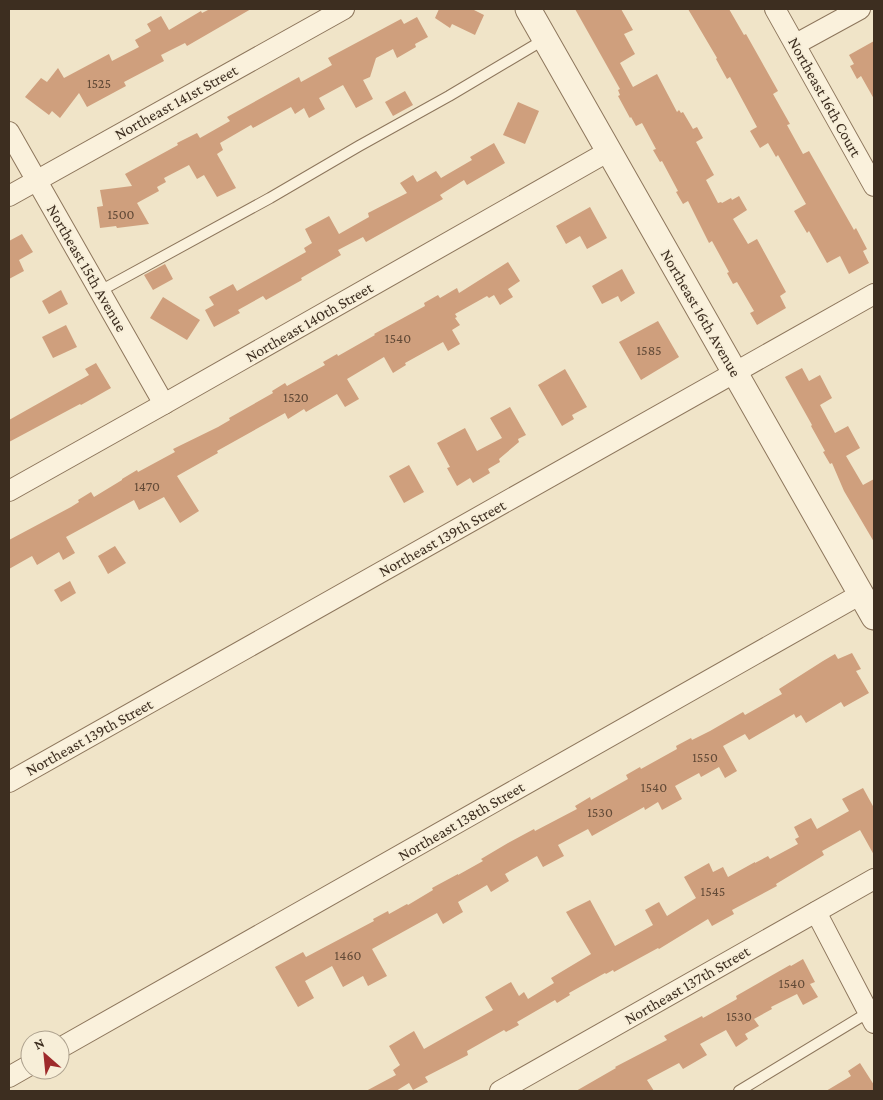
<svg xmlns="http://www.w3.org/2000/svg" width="883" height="1100" viewBox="0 0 883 1100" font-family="'Crimson Pro',serif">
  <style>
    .building { fill: #cf9f7d }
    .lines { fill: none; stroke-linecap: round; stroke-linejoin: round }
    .service-casing { stroke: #8d765c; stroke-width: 12 }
    .minor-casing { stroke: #8d765c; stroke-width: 22 }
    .tertiary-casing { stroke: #8d765c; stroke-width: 27 }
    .service { stroke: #faf1dc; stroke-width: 10 }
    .minor { stroke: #faf1dc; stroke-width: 20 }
    .tertiary { stroke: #faf1dc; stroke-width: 25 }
    .labels { text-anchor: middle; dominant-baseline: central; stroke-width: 4; stroke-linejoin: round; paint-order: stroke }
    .number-label { font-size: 14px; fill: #624a37 }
    .street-label { font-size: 16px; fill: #3d2e20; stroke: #f7eed8 }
  </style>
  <rect width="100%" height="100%" fill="#f0e4c8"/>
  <g class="building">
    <polygon points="210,9 251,9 187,46 185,43 161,55 164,61 124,82 126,86 87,107 79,93 60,118 52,111 49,115 25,97 41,78 47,82 58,68 64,78 109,54 112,61 139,47 135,40 151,31 147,24 161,16 169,30 201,11 202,13"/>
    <polygon points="439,9 472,9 484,15 475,35 452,24 450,28 435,18"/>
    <polygon points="575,9 621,9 633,30 624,34 635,54 620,63 633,87 657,74 677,112 679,110 681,113 683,112 693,129 697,127 703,138 696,142 714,175 706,180 718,203 721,202 722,203 731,198 732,200 739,196 747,210 733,219 748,244 757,239 786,292 780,296 786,308 757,325 750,313 754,311 737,282 733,284 727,273 729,272 712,241 709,243 688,201 683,204 676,192 678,191 662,161 660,162 653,150 656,149 642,123 636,126 631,117 630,118 618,96 620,95 618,90 620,89"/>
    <polygon points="688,9 729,9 744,35 746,34 778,91 773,94 790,124 787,125 803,154 809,151 854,230 856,228 867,249 863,251 869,263 849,274 840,256 827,263 809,231 807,233 794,211 806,204 778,155 776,157 768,143 760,148 750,131 757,127 730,77 727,79 716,59 717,58"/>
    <polygon points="417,17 428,37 415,44 416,47 397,58 393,49 376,58 370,77 363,80 373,99 356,108 343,85 319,98 325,109 309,118 304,108 295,114 291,107 253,128 251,125 220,143 223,150 217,154 236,188 217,197 204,175 197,179 189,165 164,178 166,182 157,187 159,191 137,203 149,224 117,228 116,226 100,228 97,207 103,206 100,190 132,186 125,174 178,145 177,143 197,133 200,138 230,121 227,117 299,77 301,82 332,65 328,58 401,19 404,24"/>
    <polygon points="874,41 874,99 861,76 857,79 850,66 854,64 849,55"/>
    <polygon points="405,91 413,105 393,116 385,102"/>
    <polygon points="518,102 539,111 525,144 503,135"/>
    <polygon points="494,143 505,163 467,185 464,180 440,195 443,199 366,242 363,237 338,250 341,255 301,278 302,280 266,300 263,296 238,310 240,313 214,327 205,310 214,305 209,297 233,284 237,291 306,252 304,248 312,243 305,229 329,216 339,234 369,217 368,213 407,193 400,183 413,175 417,182 436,171 441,178 472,160 470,157"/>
    <polygon points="590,207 607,238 587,249 580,236 566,244 556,226"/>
    <polygon points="22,234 33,252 19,260 24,271 9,279 9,241"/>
    <polygon points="508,262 520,281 508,289 513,297 500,305 494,295 489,298 487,296 455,314 457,317 455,318 460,325 452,330 460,344 448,351 443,342 405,363 406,365 393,373 384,357 347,379 359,399 345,407 337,394 306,412 304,409 288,419 285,413 217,451 218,453 177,476 199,511 180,523 164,497 139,510 134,500 66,537 75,553 63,560 59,552 37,565 32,556 9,569 9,540 71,507 79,502 78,500 91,492 94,497 122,480 122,479 137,470 138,472 175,452 173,449 218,427 230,420 229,418 273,393 272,391 285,383 287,386 325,365 323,362 337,354 338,356 375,335 374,334 425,306 424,303 438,295 440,298 457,288 459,293"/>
    <polygon points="165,264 173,279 153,290 144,275"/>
    <polygon points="622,269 635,293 621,302 618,296 602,304 592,286"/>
    <polygon points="61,290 68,304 49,314 42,301"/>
    <polygon points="163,297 200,320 187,340 150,318"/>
    <polygon points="658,321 679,357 641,380 619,342"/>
    <polygon points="66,325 77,347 53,358 42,337"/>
    <polygon points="96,363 111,388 81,405 80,404 9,442 9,420 89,375 85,369"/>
    <polygon points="802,368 809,381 820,375 832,398 820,405 835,433 848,426 860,448 846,456 863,485 874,479 874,542 844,491 832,463 830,464 823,452 825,451 811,426 812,425 785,377"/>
    <polygon points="565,369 587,407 572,415 574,419 562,426 538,385"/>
    <polygon points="510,407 526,435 518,439 519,442 499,459 500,462 488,469 490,473 473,483 470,478 457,486 447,468 450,467 437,443 465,428 477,451 502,438 490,418"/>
    <polygon points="409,465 424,492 404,503 389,476"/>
    <polygon points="115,546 126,563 108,574 98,556"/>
    <polygon points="70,581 76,593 61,602 54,590"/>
    <polygon points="852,653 861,669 856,671 869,693 844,707 841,702 806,723 801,715 796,718 794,714 749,740 745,734 723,746 737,771 725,778 719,767 701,777 699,773 675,786 682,799 662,810 658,802 645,810 644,807 592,836 588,829 558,845 564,856 543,867 537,856 505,874 509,881 491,892 487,885 458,902 463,912 443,924 437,913 372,949 387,976 368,986 363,976 343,987 332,966 305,981 314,998 298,1007 275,967 303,952 306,957 374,921 373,919 388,911 389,914 407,904 408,905 433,890 432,888 458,874 458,875 483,861 481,859 508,843 534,829 535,831 577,809 575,806 590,797 591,800 628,779 626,775 640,767 641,769 677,749 676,746 691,738 692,740 710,731 743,712 745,715 782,694 779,689 823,661 835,654 838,659"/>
    <polygon points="863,788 874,808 874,855 860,830 822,851 824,855 776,884 777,886 732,910 734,914 712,926 708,919 659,949 658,948 614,972 613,970 606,974 605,973 569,993 570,995 557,1003 555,1000 517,1022 519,1025 506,1032 504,1030 467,1051 468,1055 425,1077 428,1082 413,1090 409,1083 396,1091 366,1091 396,1075 393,1070 400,1065 389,1046 414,1031 424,1049 493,1010 485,997 511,982 519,996 524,992 528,999 554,983 551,978 591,954 566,912 590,900 615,946 653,925 645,910 659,902 667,916 696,898 684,877 709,863 713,872 723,867 728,877 755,862 755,863 768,856 770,859 798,844 795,839 799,837 794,827 811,818 817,829 849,811 842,799"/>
    <polygon points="803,959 815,982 810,984 818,997 803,1005 797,994 771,1007 772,1009 754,1019 759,1026 745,1034 748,1039 736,1047 726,1030 700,1044 707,1055 683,1069 679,1063 647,1080 654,1091 576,1091 616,1068 615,1067 667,1040 664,1036 702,1016 703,1018 737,999 736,996 790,965 791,966"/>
    <polygon points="860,1063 874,1085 874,1091 826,1091 851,1076 848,1071"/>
  </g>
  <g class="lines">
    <defs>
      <g id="service">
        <polyline points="100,291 270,198 359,146 449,96 545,39"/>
        <polyline points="739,1091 869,1012"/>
      </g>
      <g id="minor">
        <polyline points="775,9 874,186"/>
        <polyline points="796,44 860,9"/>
        <polyline points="9,132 164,404"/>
        <polyline points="9,196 344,9"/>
        <polyline points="9,491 164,404 609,151"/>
        <polyline points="9,782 874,294"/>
        <polyline points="816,912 874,1023"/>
        <polyline points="60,1048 861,594"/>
        <polyline points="9,1077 30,1065"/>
        <polyline points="500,1091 874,879"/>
      </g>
      <polyline id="tertiary" points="528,9 874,617"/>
    </defs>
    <use href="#service" class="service-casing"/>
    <use href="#minor" class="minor-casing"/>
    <use href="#tertiary" class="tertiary-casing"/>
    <use href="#service" class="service"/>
    <use href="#minor" class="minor"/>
    <use href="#tertiary" class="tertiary"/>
  </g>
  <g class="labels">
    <g class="number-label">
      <text x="99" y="83">1525</text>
      <text x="121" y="214">1500</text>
      <text x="398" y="338">1540</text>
      <text x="649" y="350">1585</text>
      <text x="296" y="397">1520</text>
      <text x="147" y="486">1470</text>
      <text x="705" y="757">1550</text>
      <text x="654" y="787">1540</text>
      <text x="600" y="812">1530</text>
      <text x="713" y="891">1545</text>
      <text x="348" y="955">1460</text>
      <text x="792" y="983">1540</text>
      <text x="739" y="1016">1530</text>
    </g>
    <g class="street-label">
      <text transform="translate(825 97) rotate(61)">Northeast 16th Court</text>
      <text transform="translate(176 102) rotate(-29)">Northeast 141st Street</text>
      <text transform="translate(87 268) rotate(60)">Northeast 15th Avenue</text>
      <text transform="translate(701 313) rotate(60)">Northeast 16th Avenue</text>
      <text transform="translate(309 322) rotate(-30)">Northeast 140th Street</text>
      <text transform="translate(442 538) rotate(-29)">Northeast 139th Street</text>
      <text transform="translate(89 737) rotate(-29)">Northeast 139th Street</text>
      <text transform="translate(461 821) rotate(-30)">Northeast 138th Street</text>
      <text transform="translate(687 985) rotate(-30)">Northeast 137th Street</text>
    </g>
  </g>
  <rect width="883" height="1100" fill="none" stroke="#3d2e20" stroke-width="20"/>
  <g transform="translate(45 1055) rotate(333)"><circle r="24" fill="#f7eed8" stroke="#ada18e"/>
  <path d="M0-4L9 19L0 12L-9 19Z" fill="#9e2a2b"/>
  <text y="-8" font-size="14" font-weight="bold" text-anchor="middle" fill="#3d2e20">N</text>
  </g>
</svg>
